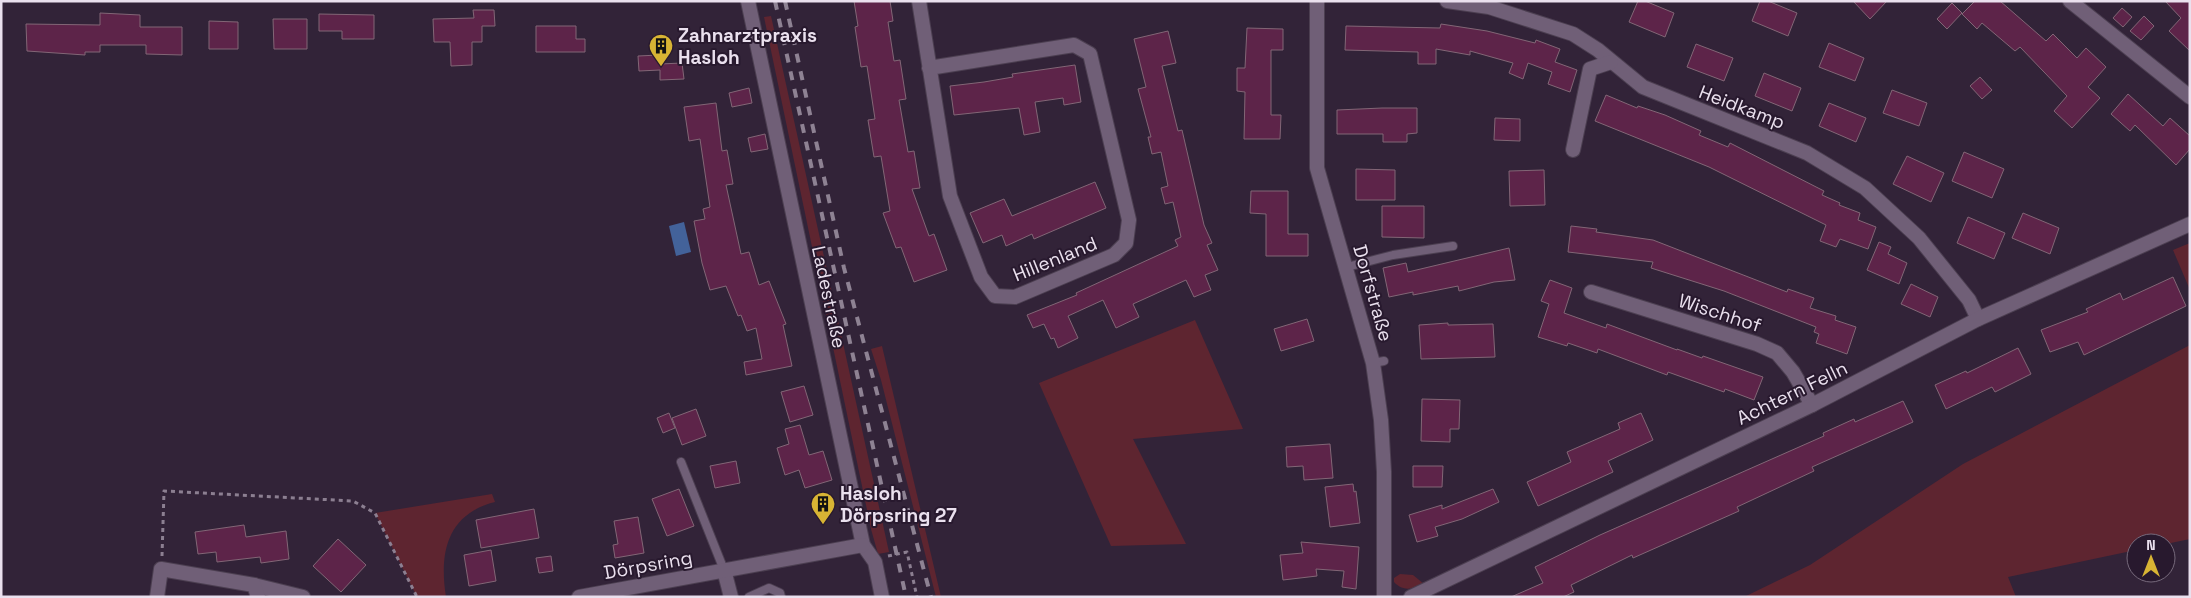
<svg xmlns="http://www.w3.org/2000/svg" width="2191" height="598" viewBox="0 0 2191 598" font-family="'Space Grotesk',sans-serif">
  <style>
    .green { fill: #5e2530 }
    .water { fill: #43629a }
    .building { fill: #5d2449; stroke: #826676 }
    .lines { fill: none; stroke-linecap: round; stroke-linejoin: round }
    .service-casing { stroke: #4c3f51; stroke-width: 10 }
    .minor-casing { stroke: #4c3f51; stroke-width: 16 }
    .path { stroke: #8c7f91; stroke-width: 3; stroke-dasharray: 4 4; stroke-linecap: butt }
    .service { stroke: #705f77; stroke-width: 8 }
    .minor { stroke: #705f77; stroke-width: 14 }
    .rail { stroke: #8e8293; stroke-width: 4; stroke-dasharray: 9 9; stroke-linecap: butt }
    .labels { text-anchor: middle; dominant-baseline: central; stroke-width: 4; stroke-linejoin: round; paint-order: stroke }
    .poi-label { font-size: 19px; font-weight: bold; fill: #eae0ee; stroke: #28192e; text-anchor: start }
    .street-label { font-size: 19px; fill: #eae0ee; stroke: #28192e }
  </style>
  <rect width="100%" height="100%" fill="#322338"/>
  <g class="green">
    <polygon points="771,16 889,552 878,554 871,529 764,17"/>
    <polygon points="2190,243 2190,290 2173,250"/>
    <polygon points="1195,320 1243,429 1133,439 1186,544 1111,546 1039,383"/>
    <polygon points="2190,345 2190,539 2166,544 2136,543 2136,550 2008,577 2016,597 1744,597 1810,565 1963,464"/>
    <polygon points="882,346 941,597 936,597 881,380 871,349"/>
    <path d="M492,494L495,502C447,514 439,553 446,597H417L375,513Z"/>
    <path d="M1400,574L1413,575L1424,584C1413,589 1403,592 1394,582V578Z"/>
  </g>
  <polygon class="water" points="684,222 691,252 676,256 669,226"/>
  <g class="building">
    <polygon points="854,1 890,1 893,21 888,22 894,61 900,60 906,99 899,100 908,152 914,151 920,188 912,189 929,236 934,234 947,270 914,282 901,247 896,248 883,213 890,211 881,156 874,157 868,120 875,119 867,66 861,67 855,27 858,26"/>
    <polygon points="1638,1 1645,1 1674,13 1665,37 1629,22"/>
    <polygon points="1760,1 1768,1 1797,13 1788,36 1752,21"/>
    <polygon points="1853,1 1887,1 1870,19"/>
    <polygon points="1975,1 2000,1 2046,41 2053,34 2077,58 2086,48 2106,67 2088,87 2100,98 2072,128 2054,111 2067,96 2020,47 2015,51 1982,23 1977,29 1962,14"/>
    <polygon points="2165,1 2190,1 2190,51 2169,31 2181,18"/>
    <polygon points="1952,3 1962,13 1947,29 1937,19"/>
    <polygon points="2122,8 2132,17 2123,27 2113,18"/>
    <polygon points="473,10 494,10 495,26 482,26 482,42 472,42 472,65 451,66 450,42 434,42 433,19 474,18"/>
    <polygon points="100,13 140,15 140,27 182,27 182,55 146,54 146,45 100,45 100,52 85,52 85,55 27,51 26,24 100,25"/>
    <polygon points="319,14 374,15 374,39 342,39 342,31 319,31"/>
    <polygon points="2144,16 2154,26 2141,40 2130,31"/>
    <polygon points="273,19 307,19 307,49 274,49"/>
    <polygon points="209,21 238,22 238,49 209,49"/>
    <polygon points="1441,24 1487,31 1535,43 1536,40 1560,49 1555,62 1577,70 1570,92 1548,84 1552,72 1528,63 1523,79 1509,73 1513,63 1470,51 1470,55 1436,49 1436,64 1418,64 1418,52 1345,50 1346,26 1440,28"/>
    <polygon points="536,26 576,26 576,39 585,39 585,52 536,52"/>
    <polygon points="1247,28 1283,29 1283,50 1271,50 1271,115 1281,115 1280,139 1244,139 1245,92 1237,91 1237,68 1245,68"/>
    <polygon points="1168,31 1176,63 1162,66 1178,131 1182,130 1204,225 1212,243 1207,245 1218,270 1205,275 1211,290 1194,297 1186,280 1133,304 1139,317 1116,328 1103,300 1068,316 1078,338 1058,348 1054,338 1051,339 1044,324 1033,328 1027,315 1077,295 1076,293 1178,246 1175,240 1181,237 1173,202 1165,204 1161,188 1168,186 1161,152 1152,154 1148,137 1151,137 1138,89 1146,87 1134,39"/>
    <polygon points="1829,43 1864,58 1855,81 1819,67"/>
    <polygon points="1696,44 1733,58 1724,81 1687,67"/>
    <polygon points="659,55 660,64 682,63 684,79 660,80 660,70 639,71 638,56"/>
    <polygon points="1075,65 1081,102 1064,105 1063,98 1035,102 1040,132 1024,135 1019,108 954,115 950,86 984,82 1013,77 1012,74"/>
    <polygon points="1764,73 1801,88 1792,111 1755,96"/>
    <polygon points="1980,77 1992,90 1982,99 1970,86"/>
    <polygon points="749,88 752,103 732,107 729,93"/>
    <polygon points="1892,90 1927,103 1919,126 1883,113"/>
    <polygon points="2128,94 2163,126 2170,118 2190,136 2190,149 2176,165 2135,125 2130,131 2111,114"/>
    <polygon points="1606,95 1637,108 1638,106 1665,115 1701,131 1699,135 1728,147 1730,143 1824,191 1822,195 1840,203 1839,205 1860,213 1858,220 1876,227 1868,249 1840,239 1836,247 1820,241 1826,225 1709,167 1595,121"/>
    <polygon points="716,103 722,151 727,150 733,184 726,185 741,254 749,252 759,285 769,281 786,324 783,325 792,366 746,375 744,362 762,359 756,328 747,331 741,315 738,316 726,286 710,290 702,263 694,221 705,219 703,209 710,207 700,139 689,141 684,107"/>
    <polygon points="1829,103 1866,118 1856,142 1819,126"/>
    <polygon points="1382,108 1417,108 1417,133 1407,134 1407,142 1383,142 1383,134 1337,134 1337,110"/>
    <polygon points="1495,118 1520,119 1520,141 1494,140"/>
    <polygon points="765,134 768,149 751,152 748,138"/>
    <polygon points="1964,152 2004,169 1992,198 1952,181"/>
    <polygon points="1907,156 1944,173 1931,202 1893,184"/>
    <polygon points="1356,169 1395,170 1395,200 1356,200"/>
    <polygon points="1544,170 1545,205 1510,206 1509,171"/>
    <polygon points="1095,182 1106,208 1034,239 1032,234 1006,246 1002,235 983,243 970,213 1004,199 1012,216"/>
    <polygon points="1251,191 1288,191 1288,234 1308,234 1308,256 1266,256 1266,214 1250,213"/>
    <polygon points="1382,206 1424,206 1424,238 1382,237"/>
    <polygon points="2023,213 2059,228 2050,254 2012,238"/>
    <polygon points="1968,217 2005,233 1994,259 1957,243"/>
    <polygon points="1571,226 1597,229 1596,232 1653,240 1787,292 1788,289 1814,298 1810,308 1836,316 1835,320 1856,327 1847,354 1816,343 1819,334 1814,332 1816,327 1724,291 1651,268 1653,262 1568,252"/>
    <polygon points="1879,242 1891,247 1888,254 1907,263 1899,284 1867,270"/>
    <polygon points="1509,248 1515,280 1494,282 1459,291 1458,286 1413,295 1413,292 1389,297 1383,268 1406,263 1408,272"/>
    <polygon points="2173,277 2186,306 2084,355 2078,342 2050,352 2041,330 2088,312 2086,309 2120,293 2123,300"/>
    <polygon points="1550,280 1572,288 1564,313 1606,328 1607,324 1677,350 1677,349 1702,358 1703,356 1763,377 1754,400 1725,389 1724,392 1668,372 1667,375 1598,349 1597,353 1568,343 1567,346 1538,337 1549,304 1541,301"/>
    <polygon points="1911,284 1938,297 1930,317 1901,304"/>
    <polygon points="1307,319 1314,341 1281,351 1274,329"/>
    <polygon points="1448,323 1448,325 1493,324 1495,357 1421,359 1419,325"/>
    <polygon points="2018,348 2031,374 1995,392 1992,387 1946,409 1935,385 1966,371 1967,373"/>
    <polygon points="804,386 813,415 790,422 781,392"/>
    <polygon points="1422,399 1460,400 1459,429 1450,429 1450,442 1421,441"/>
    <polygon points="1903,401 1913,422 1812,467 1814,471 1737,507 1739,511 1633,558 1632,555 1571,585 1574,592 1563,597 1511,597 1543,583 1535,567 1600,535 1824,436 1823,433 1854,419 1855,422"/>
    <polygon points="696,409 706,436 682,445 672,418"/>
    <polygon points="669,413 675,428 663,433 657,418"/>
    <polygon points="1641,413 1653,440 1608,461 1613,472 1538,506 1527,482 1571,462 1567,452 1620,429 1618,423"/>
    <polygon points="800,425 809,455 823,451 832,480 805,488 799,470 785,475 777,448 789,444 785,429"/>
    <polygon points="1330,444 1333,478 1304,480 1303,466 1287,467 1286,447"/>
    <polygon points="736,461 740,483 715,488 710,466"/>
    <polygon points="1413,466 1443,466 1442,487 1413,487"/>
    <polygon points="1353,484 1354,492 1356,491 1360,523 1330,527 1325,487"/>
    <polygon points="679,489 694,526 667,536 652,499"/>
    <polygon points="1493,489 1499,502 1462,519 1435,527 1438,536 1417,542 1409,515 1442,505 1442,509"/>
    <polygon points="534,509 539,538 481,548 476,520"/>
    <polygon points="638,517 644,553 615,558 613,545 618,544 614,521"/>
    <polygon points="244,525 246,537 286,531 289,559 261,563 260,557 217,562 216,552 198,554 195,532"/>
    <polygon points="338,539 366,565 341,592 313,566"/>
    <polygon points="1301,542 1359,547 1356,589 1342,587 1344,571 1316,569 1317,576 1283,580 1280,555 1303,553"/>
    <polygon points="491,550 496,581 469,586 464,555"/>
    <polygon points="551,556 553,571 539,573 536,558"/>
  </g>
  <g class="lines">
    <defs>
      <g id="service">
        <polyline points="1347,267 1393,255 1453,246"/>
        <polyline points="1373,363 1384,361"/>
        <polyline points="681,462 724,570"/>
        <polyline points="749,597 769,588 780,593 781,597"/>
      </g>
      <g id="minor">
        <polyline points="748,1 863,545 875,562 882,597"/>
        <polyline points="919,1 950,196 981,277 995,296 1015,297 1114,255 1126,243 1129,220 1090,54 1074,45 929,68"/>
        <polyline points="1317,1 1317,168 1373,363 1381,420 1384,472 1384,597"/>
        <polyline points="1447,1 1489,7 1573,34 1598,50 1643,87 1807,153 1865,188 1919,238 1969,300 1978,319"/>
        <polyline points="2070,1 2190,97"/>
        <polyline points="1573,150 1590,69 1611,62"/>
        <polyline points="1591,292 1757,344 1777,353 1793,372 1812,405"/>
        <polyline points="724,570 731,597"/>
        <polyline points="254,585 303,597"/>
        <polyline points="157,597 161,569 254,585 258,597"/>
        <polyline points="579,597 863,545"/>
        <polyline points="1411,597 1812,405 1978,319 2190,224"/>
      </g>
    </defs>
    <use href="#service" class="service-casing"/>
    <use href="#minor" class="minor-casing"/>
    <g class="path">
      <polyline points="162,556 164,491 353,501 375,513 417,597"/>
      <polyline points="888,556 907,552 917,597"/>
    </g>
    <use href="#service" class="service"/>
    <use href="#minor" class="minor"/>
    <g class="rail">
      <polyline points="775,1 906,597"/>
      <polyline points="785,1 844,268 931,597"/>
    </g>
  </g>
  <defs>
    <symbol id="building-pin" viewBox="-11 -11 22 30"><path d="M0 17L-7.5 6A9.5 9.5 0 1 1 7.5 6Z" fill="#d8b434" stroke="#28192e"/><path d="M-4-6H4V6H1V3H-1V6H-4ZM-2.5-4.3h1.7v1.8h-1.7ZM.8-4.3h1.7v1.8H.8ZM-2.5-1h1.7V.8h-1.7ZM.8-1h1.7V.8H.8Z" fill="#111"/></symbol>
  </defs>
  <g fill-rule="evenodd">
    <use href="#building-pin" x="647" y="32" width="28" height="38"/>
    <use href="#building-pin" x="809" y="490" width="28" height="38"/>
  </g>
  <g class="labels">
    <g class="poi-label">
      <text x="678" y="35">Zahnarztpraxis<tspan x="678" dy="22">Hasloh</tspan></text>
      <text x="840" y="493">Hasloh<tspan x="840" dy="22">Dörpsring 27</tspan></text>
    </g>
    <g class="street-label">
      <text transform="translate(1742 107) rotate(21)">Heidkamp</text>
      <text transform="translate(1055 259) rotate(-22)">Hillenland</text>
      <text transform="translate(1373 293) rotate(74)">Dorfstraße</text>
      <text transform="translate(829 297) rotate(78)">Ladestraße</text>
      <text transform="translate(1720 313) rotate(18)">Wischhof</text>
      <text transform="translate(1792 393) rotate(-26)">Achtern Felln</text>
      <text transform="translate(648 565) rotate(-10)">Dörpsring</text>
    </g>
  </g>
  <rect width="2191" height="598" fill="none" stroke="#eae0ee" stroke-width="5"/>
  <g transform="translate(2151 558)"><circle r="24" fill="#28192e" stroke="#76697b"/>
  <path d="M0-4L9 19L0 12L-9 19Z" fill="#d8b434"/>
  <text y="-8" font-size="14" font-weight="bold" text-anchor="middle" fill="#eae0ee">N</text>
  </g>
</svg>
